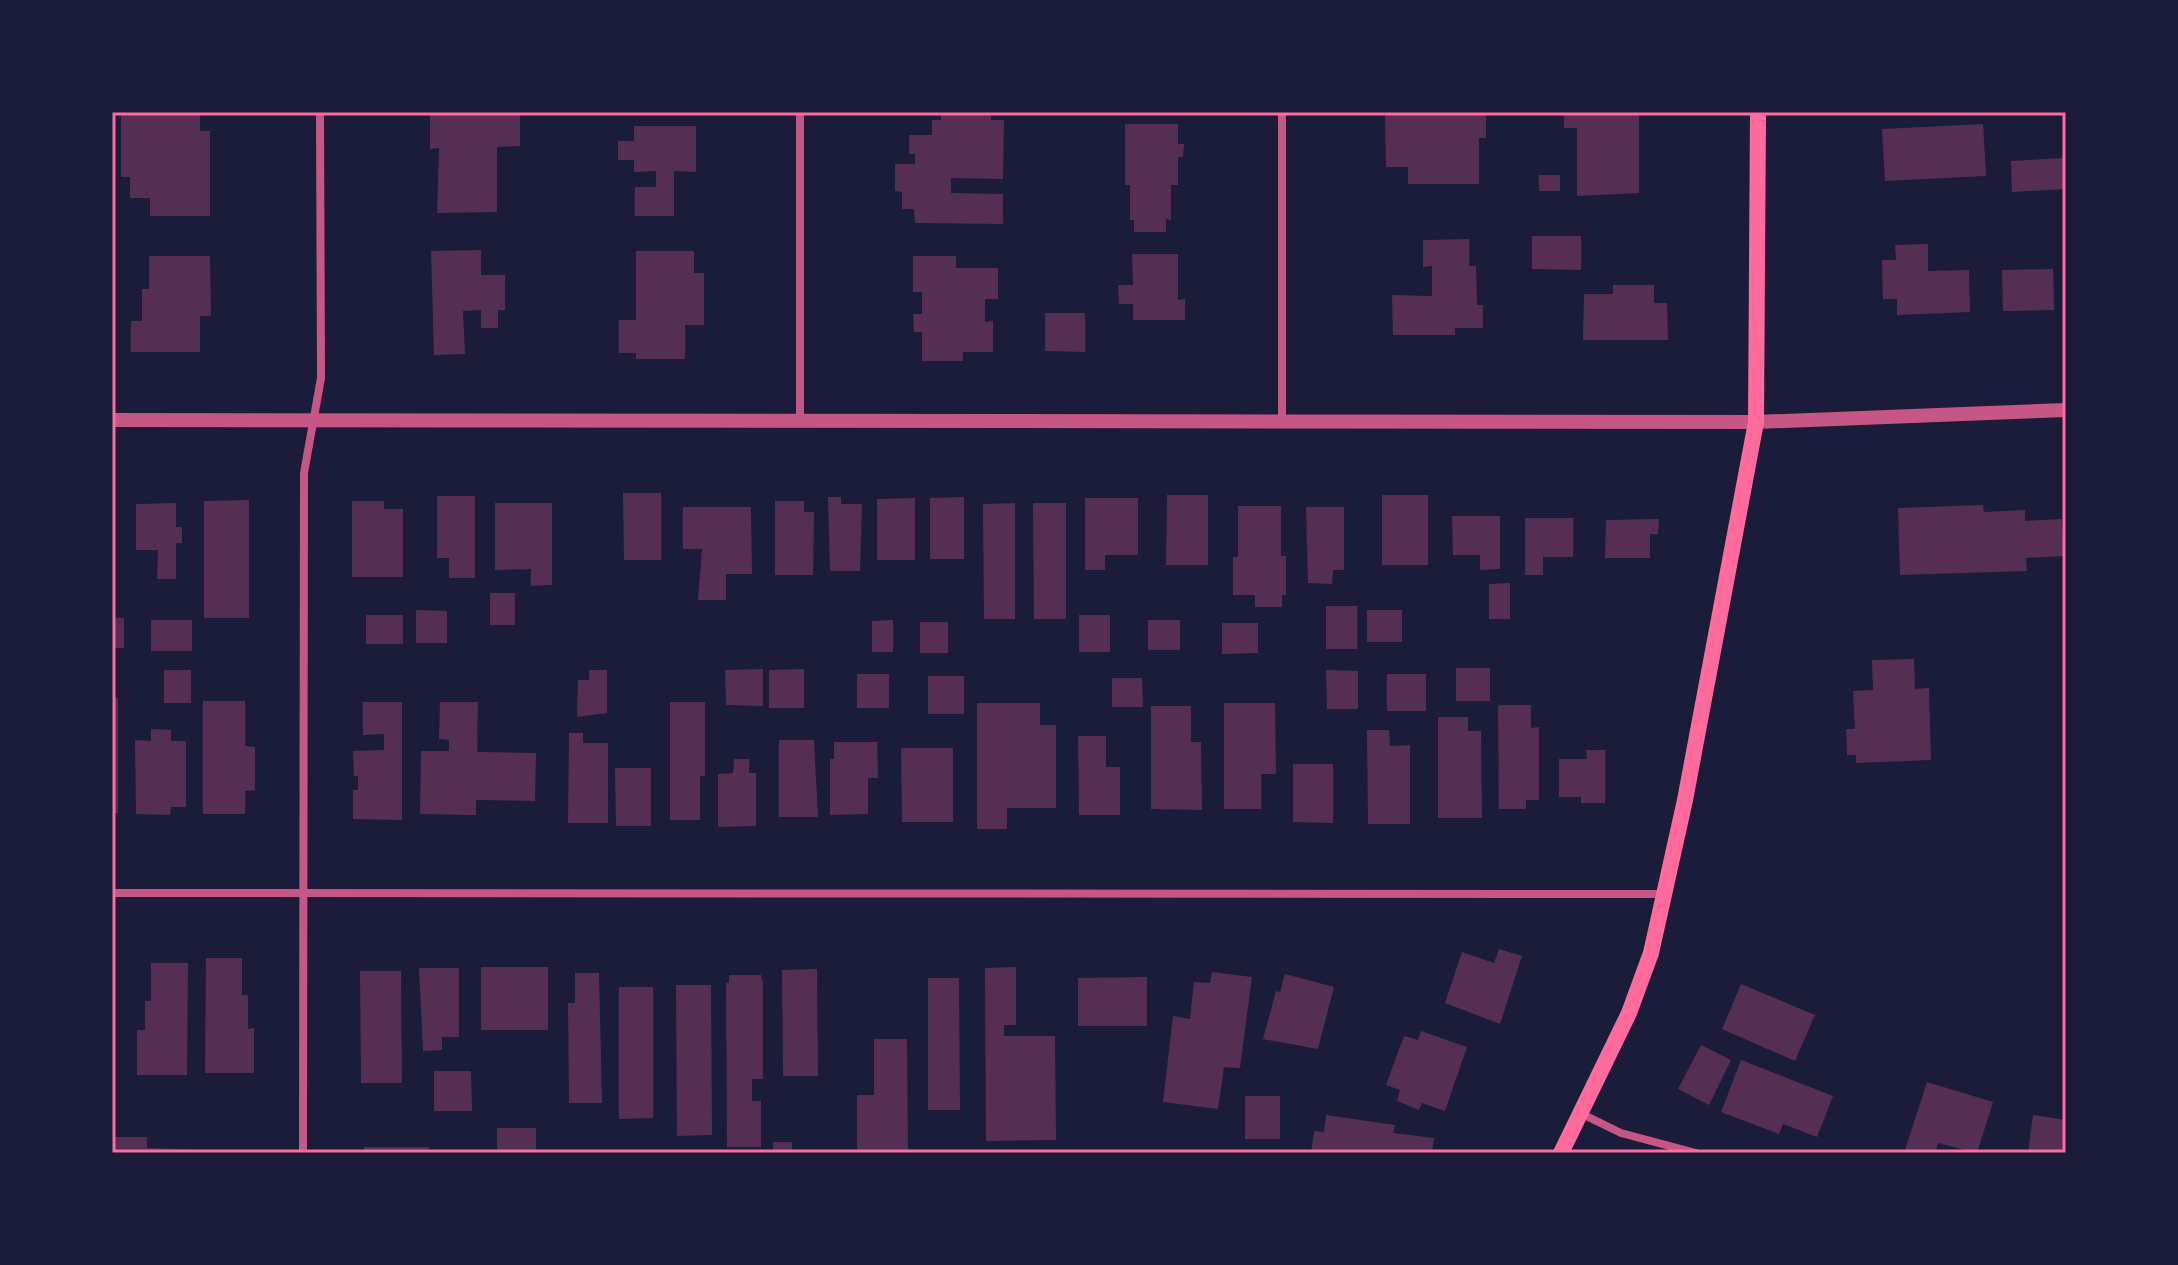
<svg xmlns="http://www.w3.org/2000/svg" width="2178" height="1265" viewBox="0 0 2178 1265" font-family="Raleway,sans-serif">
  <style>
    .building { fill: #542f53 }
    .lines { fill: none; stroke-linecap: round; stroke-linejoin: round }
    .minor { stroke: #c65784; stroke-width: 8 }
    .tertiary { stroke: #c65784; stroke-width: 14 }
    .secondary { stroke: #ff6b9d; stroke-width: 16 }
    .neatline { fill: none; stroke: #ff6b9d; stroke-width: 3 }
  </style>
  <rect width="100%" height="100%" fill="#1b1b3a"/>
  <g class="building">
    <polygon points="121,112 200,112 200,131 210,131 210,216 150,216 150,198 130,198 130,177 121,177"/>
    <polygon points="430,112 520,112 520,146 497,147 497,212 437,213 439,148 430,149"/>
    <polygon points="941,112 991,112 991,120 1004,120 1003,179 951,178 951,193 1003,194 1003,224 915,223 914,209 902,209 902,192 895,191 895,164 915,164 915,154 909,154 909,135 932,135 932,120 941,120"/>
    <polygon points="1385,112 1486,112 1486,138 1479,138 1479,184 1408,184 1408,167 1386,167"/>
    <polygon points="1564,112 1639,112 1639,193 1577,196 1577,128 1564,128"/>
    <polygon points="1125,124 1178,124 1178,144 1184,144 1183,157 1178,157 1178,185 1171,185 1171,220 1166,219 1166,232 1134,232 1134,220 1130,220 1130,185 1125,185"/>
    <polygon points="1983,124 1986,176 1885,181 1882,129"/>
    <polygon points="634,126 696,126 696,172 674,171 674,216 635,216 635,187 656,187 656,171 634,172 634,160 618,160 618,141 634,141"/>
    <polygon points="2066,158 2066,189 2012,192 2011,161"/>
    <rect x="1539" y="175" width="21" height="16"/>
    <polygon points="1532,236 1581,236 1581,270 1532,269"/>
    <polygon points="1469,239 1469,266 1476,266 1477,305 1483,305 1483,328 1455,328 1455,335 1393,335 1392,295 1432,296 1432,266 1423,267 1423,240"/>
    <polygon points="1928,244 1928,271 1969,270 1970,312 1897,315 1897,299 1883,299 1882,260 1896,260 1895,245"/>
    <polygon points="481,250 481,275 505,275 505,310 498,310 498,328 481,328 481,310 463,311 465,354 434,355 431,251"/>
    <polygon points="636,251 694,251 694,273 704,273 704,325 685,325 685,359 636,359 636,353 619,353 619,320 636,320"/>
    <polygon points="1132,254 1178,254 1178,300 1185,299 1185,320 1133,320 1133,304 1119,304 1118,285 1133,285"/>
    <polygon points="149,256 210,256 211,316 200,316 200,352 131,352 131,321 142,321 142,289 149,289"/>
    <polygon points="913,256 956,256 956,268 998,268 998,299 985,299 985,322 993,321 993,352 963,352 963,361 922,361 922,332 914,332 913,314 922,314 922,292 913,292"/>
    <polygon points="2053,269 2054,310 2003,311 2002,270"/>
    <polygon points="1613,285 1654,285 1654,303 1667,303 1668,340 1583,340 1584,294 1613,294"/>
    <polygon points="1045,313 1085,313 1085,352 1045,351"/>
    <polygon points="623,493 661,493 661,560 624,560"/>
    <polygon points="1167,495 1208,495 1208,565 1166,565"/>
    <rect x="1382" y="495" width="46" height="70"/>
    <polygon points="437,496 475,496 475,578 449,578 449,558 437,558"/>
    <polygon points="828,497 841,497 841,504 862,504 860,571 830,571"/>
    <polygon points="964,497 964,559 930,559 930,498"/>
    <polygon points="915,498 915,560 877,560 877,499"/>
    <polygon points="1085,498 1138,498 1138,555 1105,555 1105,570 1085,570"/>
    <polygon points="249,500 249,618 204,618 204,501"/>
    <polygon points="352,501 384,501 384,509 403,509 403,577 352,577"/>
    <polygon points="775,501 804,501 804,512 814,512 813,575 775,575"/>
    <polygon points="176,503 176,527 182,527 182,543 176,543 176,579 157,579 158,550 136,550 136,504"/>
    <polygon points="495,503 552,503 552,585 531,586 531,569 495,570"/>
    <polygon points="1015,503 1015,619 984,619 983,504"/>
    <polygon points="1033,503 1066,503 1066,619 1034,619"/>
    <polygon points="1983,505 1984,512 2025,510 2025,521 2062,519 2064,556 2026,558 2027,571 1900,575 1898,508"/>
    <polygon points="1238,506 1281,506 1281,556 1286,556 1286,595 1282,595 1282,607 1255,607 1255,595 1233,595 1233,557 1238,557"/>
    <polygon points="683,507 751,507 752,574 726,574 726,600 698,600 702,549 683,549"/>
    <polygon points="1306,507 1344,507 1344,570 1333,570 1332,584 1308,583"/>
    <polygon points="1452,516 1500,516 1500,569 1480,570 1480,555 1453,555"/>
    <polygon points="1525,518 1573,518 1573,557 1543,557 1543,575 1525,575"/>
    <polygon points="1659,519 1658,534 1650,534 1650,558 1605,558 1606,520"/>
    <polygon points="1510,583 1510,619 1489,619 1489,584"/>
    <rect x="490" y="593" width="25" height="32"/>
    <rect x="1326" y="606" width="31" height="43"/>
    <polygon points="416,610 447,611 447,643 416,643"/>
    <rect x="1367" y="610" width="35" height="32"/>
    <rect x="366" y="615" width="37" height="29"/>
    <rect x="1079" y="615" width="31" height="37"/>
    <rect x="112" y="618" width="12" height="30"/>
    <rect x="151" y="620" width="41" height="31"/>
    <polygon points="893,620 893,652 872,652 872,621"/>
    <rect x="1148" y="620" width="32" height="30"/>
    <rect x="920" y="622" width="28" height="31"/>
    <polygon points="1222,623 1258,623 1258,653 1222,654"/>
    <polygon points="1914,659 1915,689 1929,688 1931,760 1856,763 1856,755 1847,755 1846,729 1855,729 1853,691 1873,690 1872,660"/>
    <rect x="1456" y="668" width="34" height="33"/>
    <polygon points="763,669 763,706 726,705 725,670"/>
    <polygon points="804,669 804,708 769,708 769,670"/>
    <rect x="164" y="670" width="27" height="33"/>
    <polygon points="589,670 607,670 607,713 577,717 578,680 589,680"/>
    <polygon points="1326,670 1358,671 1358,709 1327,709"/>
    <rect x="857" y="674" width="32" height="34"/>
    <rect x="1387" y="674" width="39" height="37"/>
    <rect x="928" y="676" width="36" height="38"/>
    <polygon points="1112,678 1142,678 1143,707 1112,707"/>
    <rect x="112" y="698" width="6" height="115"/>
    <polygon points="203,701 245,701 245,746 255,747 255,790 245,791 245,814 203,814"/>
    <polygon points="363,702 402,702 402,820 353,819 353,790 358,790 358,776 354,776 353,751 384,750 384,734 363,735"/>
    <polygon points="440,702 478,702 477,752 536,753 535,801 476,800 476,815 420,814 421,751 449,751 449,740 439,739"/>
    <polygon points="670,702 705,702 705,776 700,776 700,820 670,820"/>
    <polygon points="977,703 1040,703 1040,725 1056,725 1056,808 1007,808 1007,829 977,829"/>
    <polygon points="1224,703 1275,703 1276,774 1261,774 1261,809 1224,809"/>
    <polygon points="1498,705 1531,705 1531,728 1539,727 1539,800 1526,800 1526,809 1499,809"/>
    <polygon points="1151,706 1191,706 1191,742 1201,742 1202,810 1151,809"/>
    <polygon points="1438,717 1468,717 1468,731 1481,731 1482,818 1438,818"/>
    <polygon points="151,729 171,730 171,741 186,741 186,807 171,807 170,815 136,814 135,740 151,741"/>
    <polygon points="1367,730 1389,730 1390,746 1410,745 1410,824 1368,824"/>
    <polygon points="569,733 583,733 583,743 608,743 608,823 568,823"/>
    <polygon points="1078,736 1106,736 1106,767 1120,767 1120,815 1079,815"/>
    <polygon points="779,740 814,740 818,817 779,817"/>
    <polygon points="834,742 877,742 878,778 868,778 868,814 830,815 830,759 834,759"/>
    <polygon points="901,748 953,748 953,822 902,822"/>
    <polygon points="1586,750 1605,750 1605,803 1581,803 1581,797 1559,797 1559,759 1587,759"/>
    <polygon points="734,759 749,759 749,773 756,773 756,826 718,827 718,774 733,773"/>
    <polygon points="1293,764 1333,764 1333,823 1293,822"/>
    <polygon points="615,768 651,768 651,826 616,826"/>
    <polygon points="1499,949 1522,956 1500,1024 1445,1003 1462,952 1494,963"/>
    <polygon points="206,958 242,958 242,995 248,995 248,1029 254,1028 254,1073 205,1073"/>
    <polygon points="151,963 188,963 187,1075 137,1075 137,1030 145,1030 145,1001 151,1001"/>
    <rect x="481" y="967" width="67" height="63"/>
    <polygon points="1016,967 1016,1025 1004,1025 1004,1036 1055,1036 1056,1140 986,1141 985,968"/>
    <polygon points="419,968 459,968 459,1037 442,1037 442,1050 423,1051"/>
    <polygon points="817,969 818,1076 783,1076 782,970"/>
    <polygon points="360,971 401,971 402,1083 361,1083"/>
    <polygon points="1212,972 1252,977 1240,1068 1224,1067 1218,1109 1163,1102 1173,1016 1190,1019 1194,982 1210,983"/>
    <polygon points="575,973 599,973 602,1103 569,1103 568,1003 575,1003"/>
    <polygon points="1285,974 1334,987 1318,1049 1263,1039 1276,991 1280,992"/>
    <polygon points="729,975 761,975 763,983 763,1079 752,1079 752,1101 761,1101 761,1147 727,1147 726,983 729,983"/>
    <polygon points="1147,977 1147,1026 1078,1026 1078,978"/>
    <polygon points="928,978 959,978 960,1110 928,1110"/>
    <polygon points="1741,984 1815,1015 1795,1061 1722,1029"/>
    <polygon points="676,985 711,985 712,1135 677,1136"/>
    <polygon points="619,987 653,987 653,1118 619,1119"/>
    <polygon points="115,1027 115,1073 112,1073 112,1028"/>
    <polygon points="1421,1031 1467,1047 1445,1111 1422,1103 1419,1110 1397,1101 1400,1090 1386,1085 1404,1036 1418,1040"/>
    <polygon points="874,1039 907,1039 908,1153 857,1153 857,1095 874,1095"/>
    <polygon points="1701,1045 1731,1060 1709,1105 1678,1089"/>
    <polygon points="1741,1060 1833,1096 1817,1137 1783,1124 1779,1134 1721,1112"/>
    <polygon points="434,1071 471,1071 472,1111 434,1111"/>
    <polygon points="1927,1082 1993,1102 1977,1153 1938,1143 1935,1153 1904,1153"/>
    <rect x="1245" y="1096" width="35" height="43"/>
    <polygon points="1326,1115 1395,1125 1393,1133 1434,1138 1432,1153 1311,1153 1314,1131 1324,1132"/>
    <polygon points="2033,1115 2066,1120 2066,1153 2028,1153"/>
    <rect x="497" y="1128" width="39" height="25"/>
    <polygon points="112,1137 147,1137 147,1148 205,1150 205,1153 112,1153"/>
    <rect x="773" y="1142" width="19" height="11"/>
    <rect x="364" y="1147" width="65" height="6"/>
  </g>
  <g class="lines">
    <g class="minor">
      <polyline points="1282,112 1282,422"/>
      <polyline points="800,421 800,112"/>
      <polyline points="112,893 1663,894"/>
      <polyline points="1580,1113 1621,1133 1696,1153"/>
      <polyline points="303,1153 304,473 321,378 320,112"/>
    </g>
    <polyline class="tertiary" points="112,420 1756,422 2066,410"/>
    <polyline class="secondary" points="1561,1153 1629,1013 1651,953 1685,800 1756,422 1758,112"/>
  </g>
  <rect width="2178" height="1265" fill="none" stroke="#1b1b3a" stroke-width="228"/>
  <rect x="114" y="114" width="1950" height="1037" class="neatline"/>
</svg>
